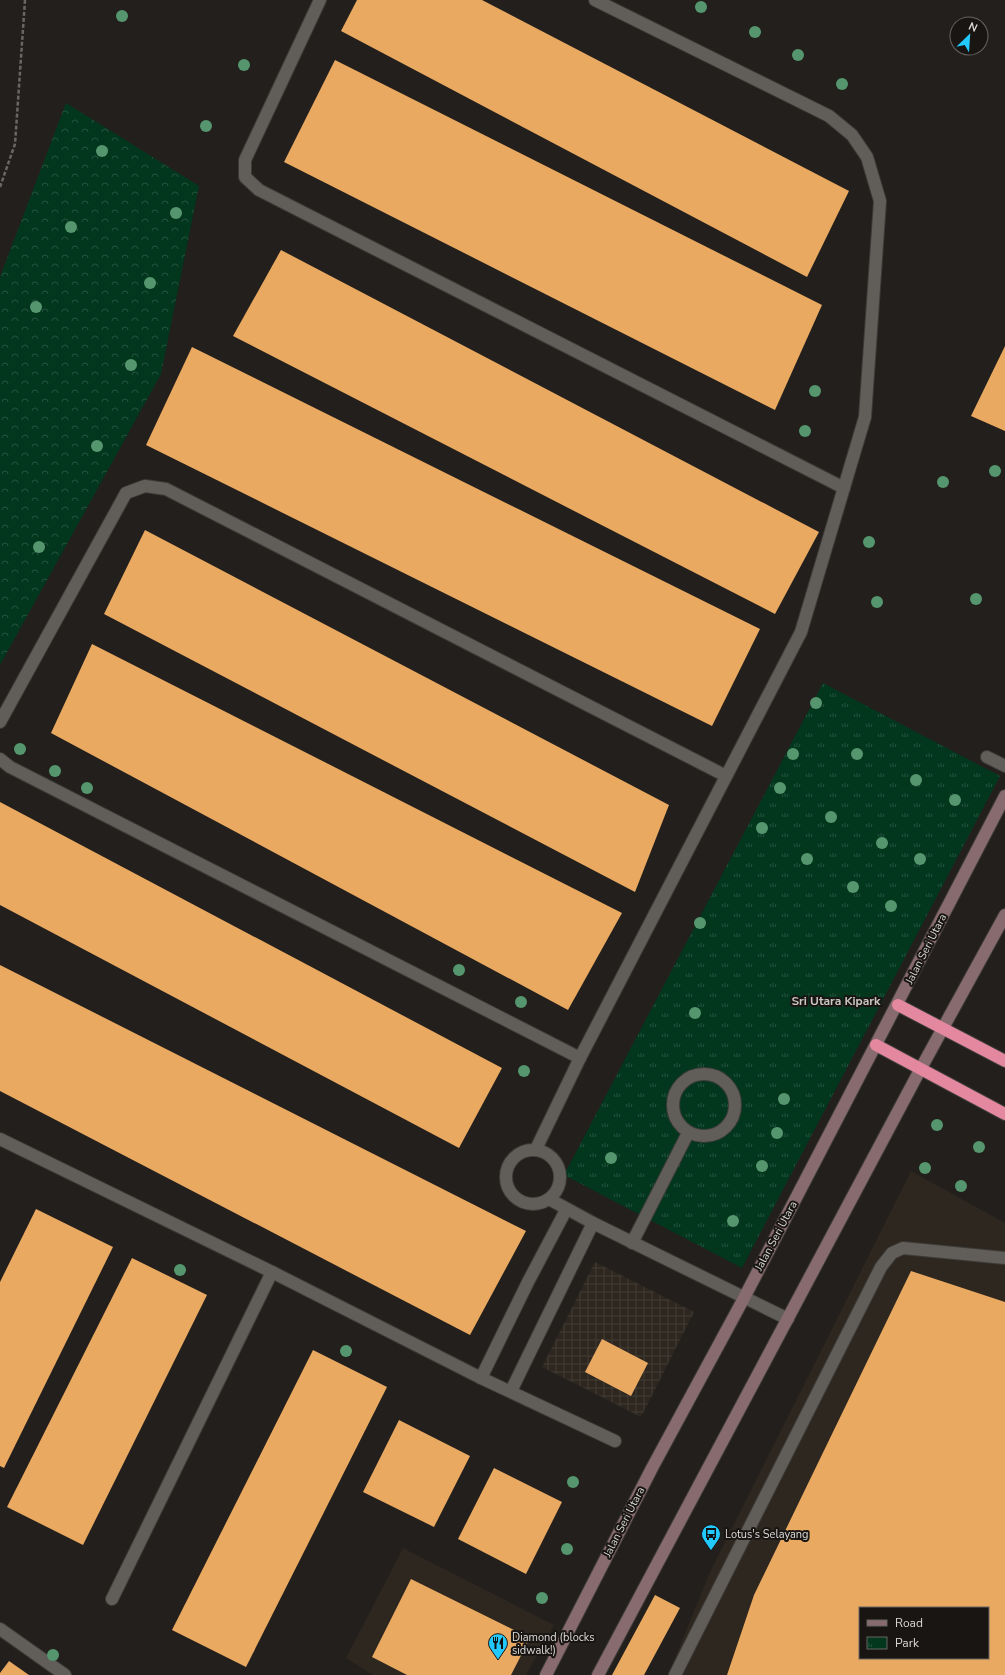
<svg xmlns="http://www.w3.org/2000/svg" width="1005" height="1675" viewBox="0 0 1005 1675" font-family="'Nunito Sans',sans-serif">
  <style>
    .built { fill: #2e271f; fill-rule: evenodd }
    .industrial { fill: url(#industrial-grid) }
    .forest { fill: url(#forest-crowns) }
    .park { fill: url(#park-tufts) }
    .building { fill: #e9a961; fill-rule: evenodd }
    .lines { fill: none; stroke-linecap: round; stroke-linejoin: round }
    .lane-casing { stroke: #3d3b38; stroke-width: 14 }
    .street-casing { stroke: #3d3b38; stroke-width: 14 }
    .secondary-casing { stroke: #3d3b38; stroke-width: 14 }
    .highway-casing { stroke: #3d3b38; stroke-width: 14 }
    .path { stroke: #696664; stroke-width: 2.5; stroke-dasharray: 4 2; stroke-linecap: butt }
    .lane { stroke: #615e5a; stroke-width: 12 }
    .street { stroke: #615e5a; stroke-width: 12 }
    .secondary { stroke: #886b6f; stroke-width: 12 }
    .highway { stroke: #e3889f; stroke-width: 12 }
    .tree { fill: #55966e }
    .labels { text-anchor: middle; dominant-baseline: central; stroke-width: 4; stroke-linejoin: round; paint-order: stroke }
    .street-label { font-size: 11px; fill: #dcdad8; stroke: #181513 }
    .poi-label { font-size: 11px; fill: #dcdad8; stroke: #181513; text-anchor: start }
    .neighbourhood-label { font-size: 12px; font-weight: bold; fill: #cac6c2; stroke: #181513 }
  </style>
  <defs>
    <pattern id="industrial-grid" width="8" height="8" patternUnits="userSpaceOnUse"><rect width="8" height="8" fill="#2e271f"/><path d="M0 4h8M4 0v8" fill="none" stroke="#423c34"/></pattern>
    <pattern id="forest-crowns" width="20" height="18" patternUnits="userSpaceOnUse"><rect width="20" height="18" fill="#02371e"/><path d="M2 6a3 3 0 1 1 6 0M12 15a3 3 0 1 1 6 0" fill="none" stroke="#26533e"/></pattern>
    <pattern id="park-tufts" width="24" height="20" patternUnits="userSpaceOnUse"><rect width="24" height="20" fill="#02371e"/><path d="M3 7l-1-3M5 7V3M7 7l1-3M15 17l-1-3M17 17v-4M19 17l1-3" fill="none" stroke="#26533e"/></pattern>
  </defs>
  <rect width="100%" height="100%" fill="#221f1c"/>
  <g class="built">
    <path d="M911,1171L1005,1223V1675H668L710,1572ZM860,1608H988V1658H860Z"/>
    <polygon points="403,1548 554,1625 526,1675 373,1675 346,1658"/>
  </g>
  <polygon class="industrial" points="595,1262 694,1312 641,1417 542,1367"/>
  <polygon class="forest" points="66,103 199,186 161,374 0,665 0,277"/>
  <polygon class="park" points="823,683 1000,776 742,1268 564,1175"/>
  <g class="building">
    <polygon points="357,0 482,0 849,191 807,277 341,31"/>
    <polygon points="335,60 822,305 775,410 284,162"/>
    <polygon points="281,250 819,532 775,614 233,336"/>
    <polygon points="1005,346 1005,431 971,416"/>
    <polygon points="192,347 760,629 712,726 146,445"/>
    <polygon points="145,530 669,805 635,892 104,614"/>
    <polygon points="92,644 622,913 568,1010 51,733"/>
    <polygon points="0,802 502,1068 459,1148 0,905"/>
    <polygon points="0,965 526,1231 470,1335 0,1091"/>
    <polygon points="36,1209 113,1247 4,1468 0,1466 0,1282"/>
    <polygon points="132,1258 207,1295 83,1545 7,1507"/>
    <path d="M911,1271L1005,1302V1675H727L754,1595ZM860,1608H988V1658H860Z"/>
    <polygon points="602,1339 648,1363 631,1396 585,1372"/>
    <polygon points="313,1350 387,1387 246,1667 172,1630"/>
    <polygon points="399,1420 470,1456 434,1527 363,1492"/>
    <polygon points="494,1468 562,1502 526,1574 458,1539"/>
    <polygon points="411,1579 530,1638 511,1675 407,1675 372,1657"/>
    <polygon points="655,1595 680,1608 644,1675 612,1675"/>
    <polygon points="9,1661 29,1675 0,1675 0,1673"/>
  </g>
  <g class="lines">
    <defs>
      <g id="lane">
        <polyline points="987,757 1005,766"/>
        <circle cx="704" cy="1105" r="31"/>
        <polyline points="632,1243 688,1133"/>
        <polyline points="0,1629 65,1675"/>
        <polyline points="675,1675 881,1267 892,1253 903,1248 1005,1258"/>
      </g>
      <g id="street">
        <polyline points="320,0 245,160 245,177 259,190 844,488"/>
        <polyline points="0,722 126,493 145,486 166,489 726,776"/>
        <polyline points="0,759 10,767 580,1058"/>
        <polyline points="0,1139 272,1272 481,1378 615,1441"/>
        <polyline points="536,1149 580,1058 801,632 865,417 880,201 867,157 852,135 829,116 595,0"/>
        <circle cx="533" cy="1177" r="27"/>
        <polyline points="549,1199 593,1223 788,1319"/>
        <polyline points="481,1378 528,1282 566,1210"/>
        <polyline points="511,1391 593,1223"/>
        <polyline points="112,1599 272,1272"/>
      </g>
      <g id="secondary">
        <polyline points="546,1675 652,1468 744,1298 1005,796"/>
        <polyline points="598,1675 920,1070 1005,915"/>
      </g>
      <g id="highway">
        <polyline points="898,1005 1005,1061"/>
        <polyline points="876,1045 1005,1114"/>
      </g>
    </defs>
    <use href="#lane" class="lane-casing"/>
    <use href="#street" class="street-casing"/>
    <use href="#secondary" class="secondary-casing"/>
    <use href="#highway" class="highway-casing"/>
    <polyline class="path" points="0,187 15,144 25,0"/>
    <use href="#lane" class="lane"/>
    <use href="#street" class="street"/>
    <use href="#secondary" class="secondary"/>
    <use href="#highway" class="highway"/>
  </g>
  <g class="tree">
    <circle cx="701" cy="7" r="6"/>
    <circle cx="122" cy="16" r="6"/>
    <circle cx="755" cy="32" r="6"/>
    <circle cx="798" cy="55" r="6"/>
    <circle cx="244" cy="65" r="6"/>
    <circle cx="842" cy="84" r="6"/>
    <circle cx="206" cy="126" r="6"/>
    <circle cx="102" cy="151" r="6"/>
    <circle cx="176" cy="213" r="6"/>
    <circle cx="71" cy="227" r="6"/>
    <circle cx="150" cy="283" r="6"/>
    <circle cx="36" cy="307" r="6"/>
    <circle cx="131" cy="365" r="6"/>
    <circle cx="815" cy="391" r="6"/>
    <circle cx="805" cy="431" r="6"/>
    <circle cx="97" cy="446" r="6"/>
    <circle cx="995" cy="471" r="6"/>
    <circle cx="943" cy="482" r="6"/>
    <circle cx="869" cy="542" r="6"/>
    <circle cx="39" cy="547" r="6"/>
    <circle cx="976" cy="599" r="6"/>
    <circle cx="877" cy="602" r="6"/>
    <circle cx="816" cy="703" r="6"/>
    <circle cx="20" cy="749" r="6"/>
    <circle cx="793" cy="754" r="6"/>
    <circle cx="857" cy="754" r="6"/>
    <circle cx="55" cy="771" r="6"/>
    <circle cx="916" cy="780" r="6"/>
    <circle cx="87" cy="788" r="6"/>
    <circle cx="780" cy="788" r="6"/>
    <circle cx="955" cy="800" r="6"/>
    <circle cx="831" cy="817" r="6"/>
    <circle cx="762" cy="828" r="6"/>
    <circle cx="882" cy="843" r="6"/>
    <circle cx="807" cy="859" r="6"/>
    <circle cx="920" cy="859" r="6"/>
    <circle cx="853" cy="887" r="6"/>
    <circle cx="891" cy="906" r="6"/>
    <circle cx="700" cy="923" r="6"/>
    <circle cx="459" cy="970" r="6"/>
    <circle cx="521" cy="1002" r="6"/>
    <circle cx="695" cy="1013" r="6"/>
    <circle cx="524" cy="1071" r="6"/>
    <circle cx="784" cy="1099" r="6"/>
    <circle cx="937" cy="1125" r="6"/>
    <circle cx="777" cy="1133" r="6"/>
    <circle cx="979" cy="1147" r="6"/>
    <circle cx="611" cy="1158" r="6"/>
    <circle cx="762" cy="1166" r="6"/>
    <circle cx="925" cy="1168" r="6"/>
    <circle cx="961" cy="1186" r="6"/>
    <circle cx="733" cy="1221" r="6"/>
    <circle cx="180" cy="1270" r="6"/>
    <circle cx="346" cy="1351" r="6"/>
    <circle cx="573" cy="1482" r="6"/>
    <circle cx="567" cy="1549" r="6"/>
    <circle cx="542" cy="1598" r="6"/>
    <circle cx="53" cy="1655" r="6"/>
  </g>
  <defs>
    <symbol id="bus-pin" viewBox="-11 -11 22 30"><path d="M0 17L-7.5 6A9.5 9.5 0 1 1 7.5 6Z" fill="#22c9fe" stroke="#181513"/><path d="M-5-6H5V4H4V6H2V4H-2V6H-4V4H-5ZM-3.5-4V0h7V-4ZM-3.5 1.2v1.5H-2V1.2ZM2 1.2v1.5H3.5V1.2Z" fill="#111"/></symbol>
    <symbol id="restaurant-pin" viewBox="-11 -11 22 30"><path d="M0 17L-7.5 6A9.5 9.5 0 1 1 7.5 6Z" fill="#22c9fe" stroke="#181513"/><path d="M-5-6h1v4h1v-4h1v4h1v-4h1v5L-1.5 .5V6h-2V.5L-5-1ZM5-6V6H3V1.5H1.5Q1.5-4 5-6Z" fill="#111"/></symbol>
  </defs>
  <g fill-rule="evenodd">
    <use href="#bus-pin" x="700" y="1523" width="22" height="30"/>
    <use href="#restaurant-pin" x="487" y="1632" width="22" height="30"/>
  </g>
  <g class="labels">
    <g class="street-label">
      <text transform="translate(926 949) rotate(-63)">Jalan Seri Utara</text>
      <text transform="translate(776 1236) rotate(-62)">Jalan Seri Utara</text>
      <text transform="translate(624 1522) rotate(-63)">Jalan Seri Utara</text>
    </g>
    <g class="poi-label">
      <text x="725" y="1534">Lotus's Selayang</text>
      <text x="512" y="1637">Diamond (blocks<tspan x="512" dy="13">sidwalk!)</tspan></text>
    </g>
    <g class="neighbourhood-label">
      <text x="836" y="1001">Sri Utara Kipark</text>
    </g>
  </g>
  <rect x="859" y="1607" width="130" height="52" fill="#181513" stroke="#666462"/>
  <rect x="867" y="1620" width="20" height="6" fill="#886b6f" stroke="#666462"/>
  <text x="895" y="1627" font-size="12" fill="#dcdad8">Road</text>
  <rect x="867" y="1637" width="20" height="12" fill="url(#park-tufts)" stroke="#666462"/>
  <text x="895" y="1647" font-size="12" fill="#dcdad8">Park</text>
  <g transform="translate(969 36) rotate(25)"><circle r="19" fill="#181513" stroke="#666462"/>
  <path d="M0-3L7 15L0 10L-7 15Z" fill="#22c9fe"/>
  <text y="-6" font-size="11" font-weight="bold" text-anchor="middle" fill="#dcdad8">N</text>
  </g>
</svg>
